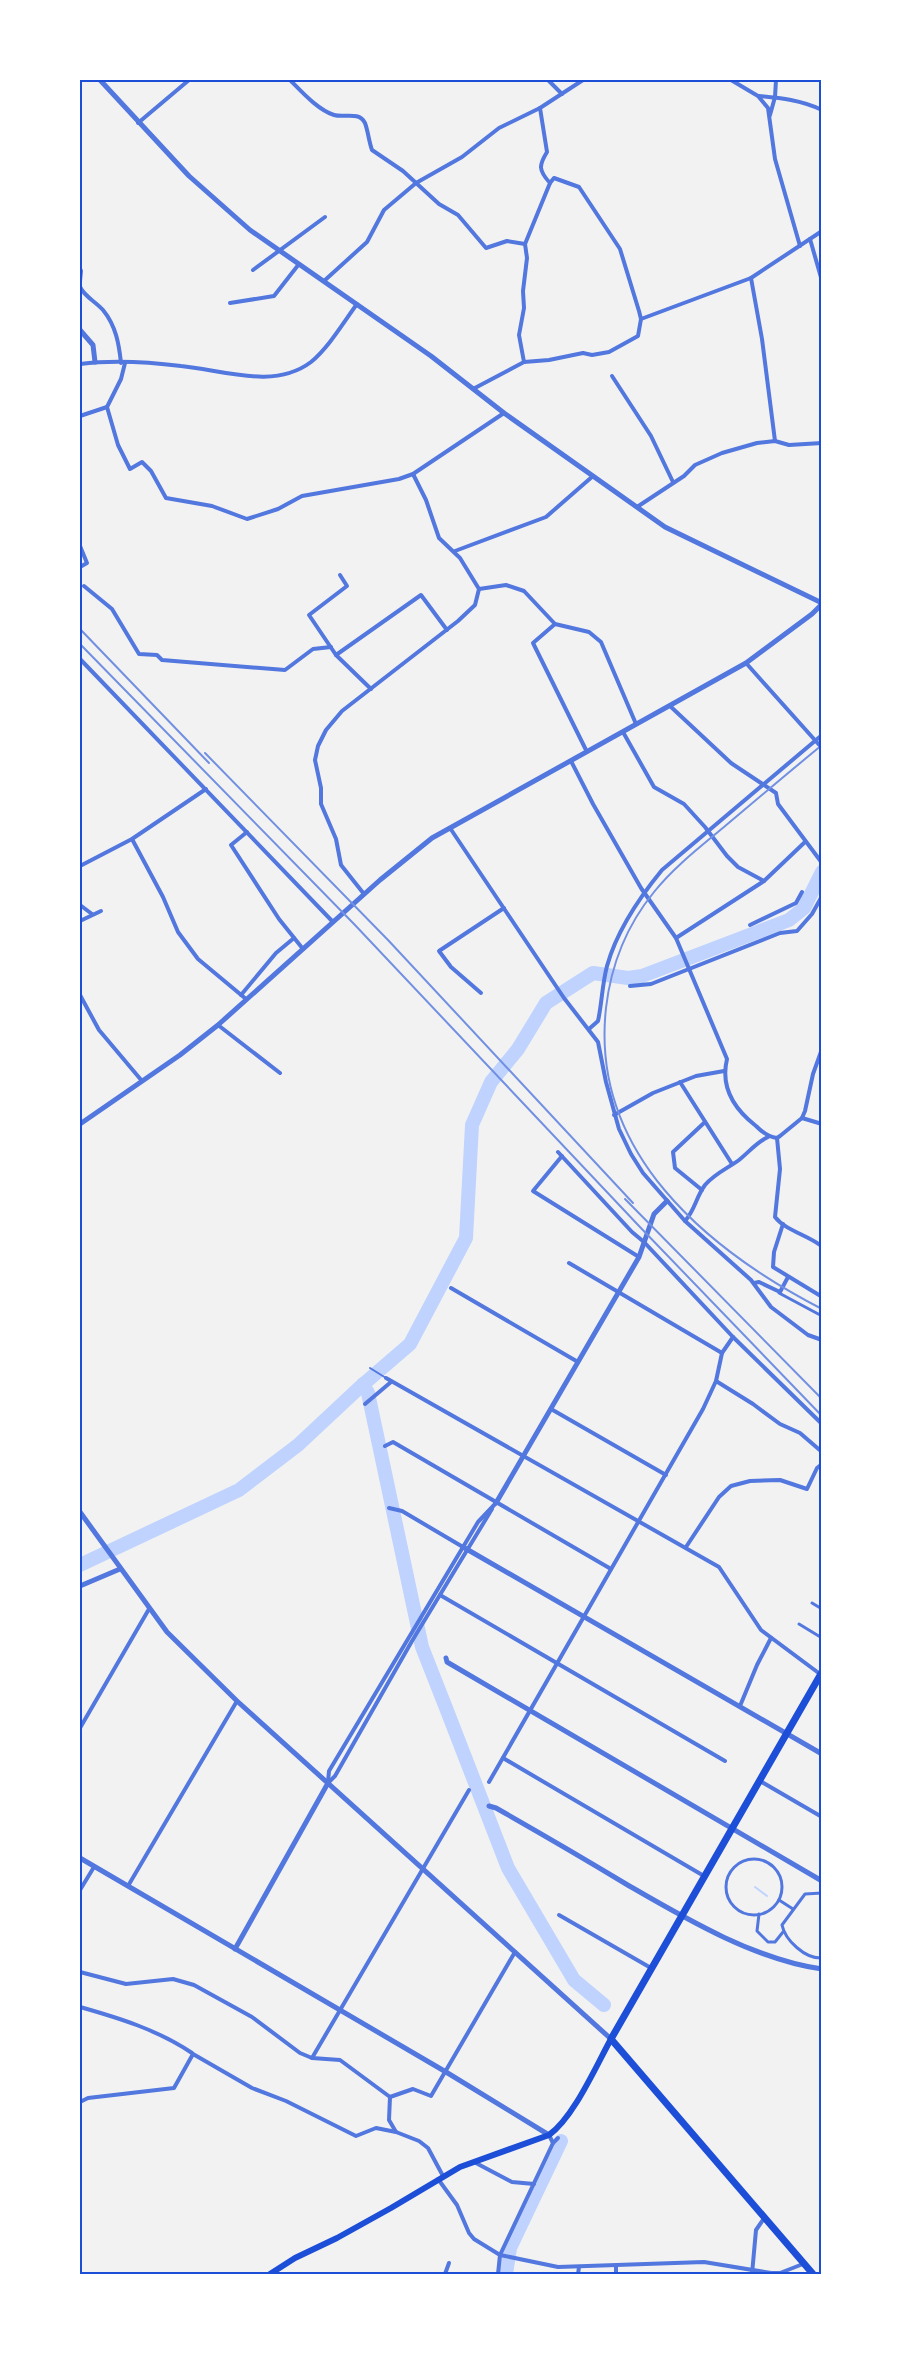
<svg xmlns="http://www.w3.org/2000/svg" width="901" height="2354" viewBox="0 0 901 2354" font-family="Quicksand,sans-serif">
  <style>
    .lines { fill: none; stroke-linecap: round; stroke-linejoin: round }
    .stream { stroke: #bfd3fe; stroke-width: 2 }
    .river { stroke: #bfd3fe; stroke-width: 14 }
    .service { stroke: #5277de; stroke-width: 2 }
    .pedestrian { stroke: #5277de; stroke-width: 3 }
    .minor { stroke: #5277de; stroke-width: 4 }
    .tertiary { stroke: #5277de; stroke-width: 5 }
    .secondary { stroke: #1d4ed8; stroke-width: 6 }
    .primary { stroke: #1d4ed8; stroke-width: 7 }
    .rail { stroke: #7290e2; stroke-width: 2 }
    .neatline { fill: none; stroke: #1d4ed8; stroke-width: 2 }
  </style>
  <rect width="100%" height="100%" fill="#f2f2f2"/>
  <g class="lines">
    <polyline class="stream" points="755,1887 767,1896"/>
    <g class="river">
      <polyline points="363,1384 368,1393 422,1647 446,1708 508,1868 574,1980 604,2005"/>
      <polyline points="80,1565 239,1490 298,1445 359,1388 410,1344 466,1238 472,1125 491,1082 518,1049 546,1003 593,973 628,978 642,976 789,920 804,908 822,872"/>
      <polyline points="506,2274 510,2248 561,2141"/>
    </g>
    <polyline class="service" points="370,1368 386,1378"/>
    <g class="pedestrian">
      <polyline points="779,1293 822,1316"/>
      <polyline points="812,1603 822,1609"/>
      <polyline points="799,1624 822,1638"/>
      <circle cx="754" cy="1887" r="28"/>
      <path d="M822,1893L805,1894L782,1925C785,1940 805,1959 822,1958"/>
      <polyline points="779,1900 793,1909"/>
      <polyline points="759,1914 757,1931 768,1942 775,1942 783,1932"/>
    </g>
    <g class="minor">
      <path d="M290,80C302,92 318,110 334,115C344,118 359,111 365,123C368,131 369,142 372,150L403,171L439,204L458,215L486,248L507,241L525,244"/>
      <polyline points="548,80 562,94"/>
      <polyline points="731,80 758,96 768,108 775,159 800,246"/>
      <path d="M759,96C781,98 801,100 822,110"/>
      <polyline points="770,115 775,97 776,80"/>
      <polyline points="138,123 189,80"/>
      <polyline points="810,239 822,281"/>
      <polyline points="80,269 81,271 80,281"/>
      <polyline points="253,270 325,217"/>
      <polyline points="751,278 762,339 775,441"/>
      <polyline points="324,281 367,242 384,210 416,183 462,157 499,128 540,108 583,80"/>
      <path d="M80,287C85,297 95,301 103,310C116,326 119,344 121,363"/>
      <polyline points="230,303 274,296 299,264"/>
      <polyline points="641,319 751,278 822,231"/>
      <path d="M524,362L519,335L524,308L523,291L527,258L525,244L550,183C538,170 539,165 547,152L540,108"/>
      <polyline points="125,363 121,379 107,407 118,445 130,469 142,462 151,471 166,498 212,506 247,519 278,509 302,496 399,479 413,474 504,413"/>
      <path d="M80,364C112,360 149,362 181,366C223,370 274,390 311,362C329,347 343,323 357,304"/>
      <polyline points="612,376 651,436 673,482"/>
      <polyline points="473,389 524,362 549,360 583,353 592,355 609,352 638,336 641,319 639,311 620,249 579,187 554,178 550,183"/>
      <polyline points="80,416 107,407"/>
      <polyline points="637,507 684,476 695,465 722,453 757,443 775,441 789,445 822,443"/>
      <polyline points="80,546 87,563 80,567"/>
      <polyline points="455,551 546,517 593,476"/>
      <polyline points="340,575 347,586 309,615 336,655 371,689"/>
      <polyline points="84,586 112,609 139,654 157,655 162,660 285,670 313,649 331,647"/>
      <polyline points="479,589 506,585 524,591 555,624 589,632 601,642 636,724"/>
      <polyline points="555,624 533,643 587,752"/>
      <polyline points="336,655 421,595 447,630"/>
      <polyline points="80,659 333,922"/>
      <polyline points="746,663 822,748"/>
      <polyline points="670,706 731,763 776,793 778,804 822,863"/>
      <polyline points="623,732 654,787 684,804 705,827 727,856 738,867 764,881"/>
      <path d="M571,761L593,804L641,888L676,938L727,1059C720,1088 734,1109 756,1126C762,1132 768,1137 777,1138L780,1136L802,1118L805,1111L813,1074L822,1049"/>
      <polyline points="450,828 564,998 598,1042 606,1082 619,1129 631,1154 643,1173 685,1221 751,1280 771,1307 808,1335 822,1340"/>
      <polyline points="247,832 231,845 279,919 303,949"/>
      <polyline points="132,839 163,897 178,932 198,959 246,999"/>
      <polyline points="80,866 132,839 206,789"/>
      <polyline points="364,894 341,865 336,839 321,804 321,788 315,760 318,746 326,730 342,711 458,621 475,605 479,589 460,558 439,538 426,500 413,474"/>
      <polyline points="80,905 92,914"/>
      <polyline points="80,921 101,911"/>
      <polyline points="750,925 796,903 802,892"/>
      <polyline points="676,938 764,881 805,842"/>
      <polyline points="630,986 651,984 780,933 797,931 812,914 822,896"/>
      <polyline points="481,993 451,967 439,951 504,908"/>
      <polyline points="80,995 99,1030 142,1081"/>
      <polyline points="241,995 276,953 294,938"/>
      <polyline points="218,1025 280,1073"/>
      <path d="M589,1029L598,1021C602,1003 602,985 607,966C617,930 639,898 662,870L822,735"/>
      <polyline points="680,1082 732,1164"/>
      <polyline points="614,1115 653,1093 696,1076 724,1071"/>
      <polyline points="802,1118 822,1124"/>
      <path d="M777,1138L780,1169L775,1217C785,1230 807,1235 820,1245"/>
      <polyline points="558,1152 632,1232 644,1242 733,1337 822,1424"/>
      <polyline points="562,1156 533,1191 639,1257"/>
      <polyline points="702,1190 675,1168 673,1152 705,1122"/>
      <path d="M685,1221C695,1210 696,1197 705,1185C714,1174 728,1168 739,1160C749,1152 757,1142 768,1137"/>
      <polyline points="783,1224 774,1252 773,1267 819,1295 822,1294"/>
      <polyline points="569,1263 722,1353"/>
      <polyline points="754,1283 759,1282 780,1292 788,1277"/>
      <polyline points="451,1288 578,1362"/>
      <polyline points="386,1378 719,1567 761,1630 820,1674"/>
      <polyline points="716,1381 753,1404 780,1424 800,1433 822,1452"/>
      <polyline points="365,1404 391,1382"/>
      <polyline points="551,1409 666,1475"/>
      <polyline points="385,1446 393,1442 611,1569"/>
      <polyline points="389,1508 402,1511 463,1547"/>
      <polyline points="686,1547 719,1497 731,1486 750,1481 780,1480 807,1489 817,1468 822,1464"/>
      <polyline points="440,1595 725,1761"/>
      <polyline points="740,1706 757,1665 771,1638"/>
      <polyline points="80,1728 149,1609"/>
      <polyline points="503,1758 704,1876"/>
      <polyline points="760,1781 822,1817"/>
      <polyline points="328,1782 329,1771 478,1522 496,1503"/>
      <polyline points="489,1782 703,1409 716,1381 722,1353 733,1337"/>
      <polyline points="328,1783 335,1776 412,1641 492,1509"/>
      <polyline points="128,1886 237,1701"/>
      <polyline points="80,1890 94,1867"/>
      <polyline points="559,1915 651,1968"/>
      <polyline points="80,1972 126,1984 173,1979 194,1985 252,2017 300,2053 312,2058 340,2060 390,2097"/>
      <path d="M80,2007C119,2018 158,2030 192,2053"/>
      <polyline points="312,2058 469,1790"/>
      <polyline points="390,2097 413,2089 431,2096 515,1952"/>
      <polyline points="390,2097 389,2120 396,2132 419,2141 428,2148 443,2176"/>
      <polyline points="80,2102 88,2098 174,2088 193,2054 252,2088 286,2101 356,2136 376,2128 396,2132"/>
      <polyline points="553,2143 558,2138"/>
      <polyline points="474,2162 512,2182 534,2184"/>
      <polyline points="438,2179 457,2205 469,2233 474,2239 500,2255 558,2267 704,2262 771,2273 780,2273 803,2264"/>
      <polyline points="445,2274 449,2263"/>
      <polyline points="498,2274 500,2255 553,2143 549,2135"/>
      <polyline points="578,2274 579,2267"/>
      <polyline points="616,2274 616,2265"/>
      <polyline points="752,2274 756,2230 765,2217"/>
    </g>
    <g class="tertiary">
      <polyline points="100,80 189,176 250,230 431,356 504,413 665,527 822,603"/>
      <polyline points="80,330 93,345 95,362"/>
      <polyline points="80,1124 180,1055 218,1025 380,880 432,838 746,663 812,614 822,604"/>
      <polyline points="496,1503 639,1257 654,1214 667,1201"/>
      <polyline points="80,1512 167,1632 237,1701 611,2039"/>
      <polyline points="463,1547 822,1754"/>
      <polyline points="80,1586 120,1569"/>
      <polyline points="446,1658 447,1662 822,1881"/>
      <path d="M489,1806L496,1808C540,1833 583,1858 626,1884C683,1917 755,1960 822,1969"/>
      <polyline points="80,1858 446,2072 549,2135"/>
      <polyline points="235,1949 328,1783"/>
    </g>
    <path class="secondary" d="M270,2274L295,2258L337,2238L391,2208L460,2167L549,2135C574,2117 596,2066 611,2039"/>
    <polyline class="primary" points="813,2274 611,2039 822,1672"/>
    <g class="rail">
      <polyline points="80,629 209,763"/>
      <polyline points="80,644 354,924 639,1226 822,1416"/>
      <path d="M822,745C789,772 756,800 724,827C700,847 674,867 654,892C627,925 611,965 606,1008C590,1152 706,1249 822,1309"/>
      <polyline points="205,753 388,940 633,1203"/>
      <polyline points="625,1199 822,1399"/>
    </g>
  </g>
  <rect width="901" height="2354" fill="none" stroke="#ffffff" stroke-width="162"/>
  <rect x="81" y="81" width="739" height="2192" class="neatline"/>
</svg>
